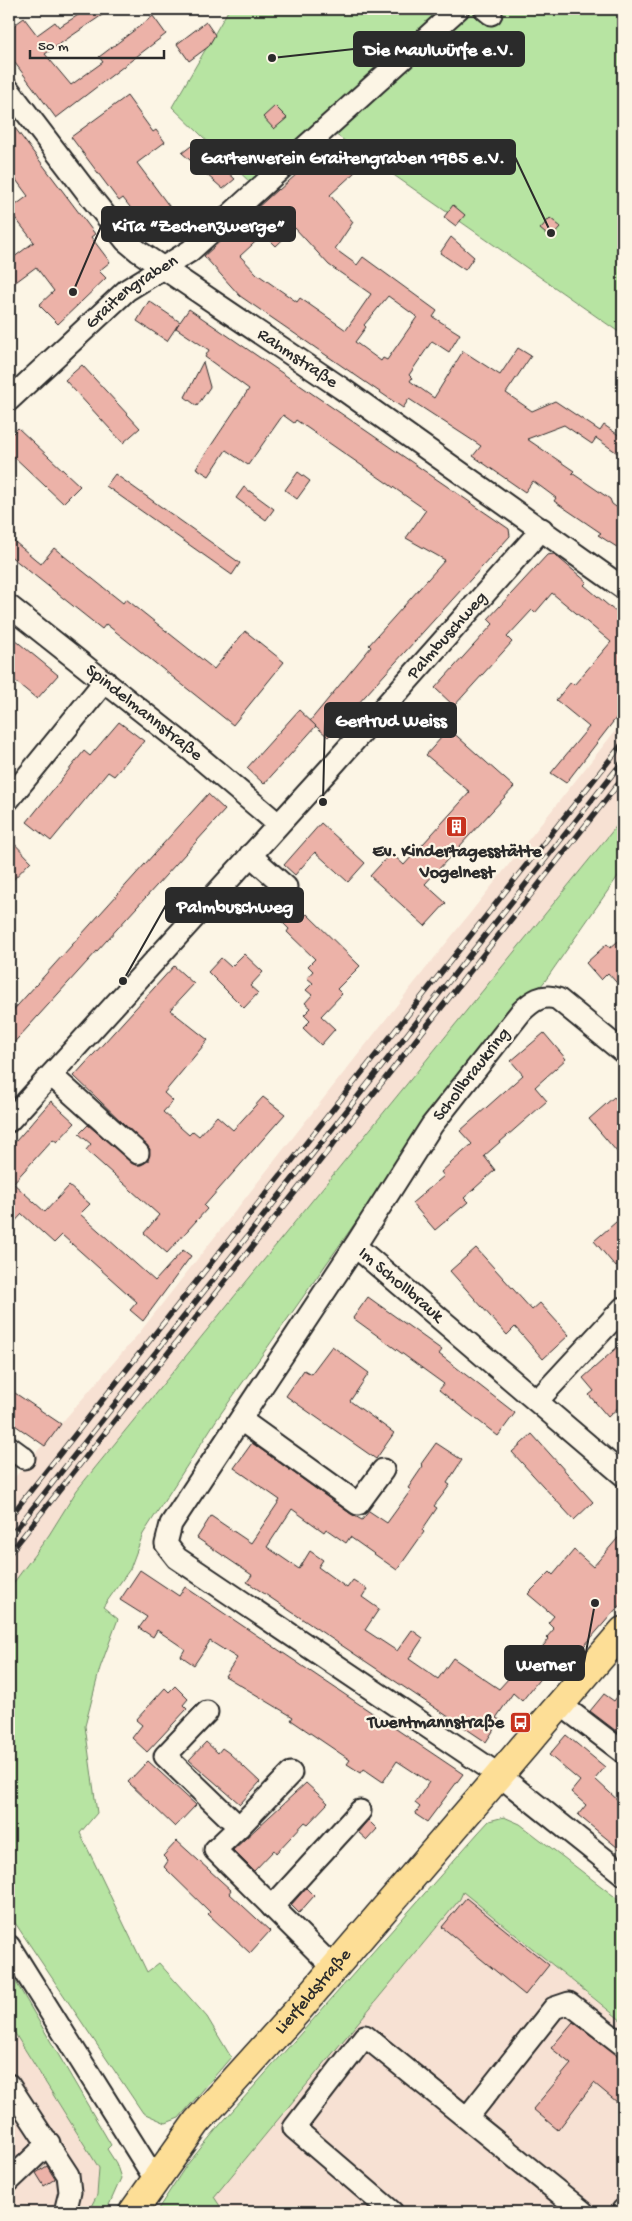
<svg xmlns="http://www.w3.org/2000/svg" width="632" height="2221" viewBox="0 0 632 2221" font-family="'Gochi Hand',sans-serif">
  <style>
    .built { fill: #f7e1d3 }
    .green { fill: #b7e4a2; stroke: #718866 }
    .building { fill: #ecb2a8; stroke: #2b2b2b; fill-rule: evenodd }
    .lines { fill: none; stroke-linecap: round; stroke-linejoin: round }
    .minor-casing { stroke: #2b2b2b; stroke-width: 25 }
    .major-casing { stroke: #2b2b2b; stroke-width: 31 }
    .minor { stroke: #fcf5e5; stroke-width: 21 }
    .major { stroke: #fdde96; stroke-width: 28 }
    .rail-casing { stroke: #2b2b2b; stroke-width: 5.5 }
    .rail { stroke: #fcf5e5; stroke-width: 4; stroke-dasharray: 11; stroke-linecap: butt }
    .labels { text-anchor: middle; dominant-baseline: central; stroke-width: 4.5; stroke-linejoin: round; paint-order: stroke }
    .street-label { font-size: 18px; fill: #2b2b2b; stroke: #fcf5e5 }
    .poi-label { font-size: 18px; font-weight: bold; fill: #2b2b2b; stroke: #fcf5e5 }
    .leader { fill: none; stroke: #2b2b2b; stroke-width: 2 }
    .callout-dot { fill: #2b2b2b; stroke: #fcf5e5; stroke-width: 2 }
    .callout { fill: #2b2b2b; stroke: #2b2b2b; stroke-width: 2 }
    .callout-label { font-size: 19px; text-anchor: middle; font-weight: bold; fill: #fff }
  </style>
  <rect width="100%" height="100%" fill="#fcf5e5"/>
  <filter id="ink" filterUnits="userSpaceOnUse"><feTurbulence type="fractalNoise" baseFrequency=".02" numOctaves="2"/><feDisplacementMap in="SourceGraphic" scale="10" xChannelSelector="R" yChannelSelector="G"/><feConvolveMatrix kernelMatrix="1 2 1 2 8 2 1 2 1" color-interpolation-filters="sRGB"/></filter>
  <g filter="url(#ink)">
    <g class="built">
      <polygon points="623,721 623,818 77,1490 49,1535 9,1589 9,1484 140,1332 412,986"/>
      <polygon points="463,1891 623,2023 623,2212 224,2212 213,2198 460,1899"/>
      <polygon points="9,2024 99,2168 97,2195 88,2212 9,2212"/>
    </g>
    <g class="green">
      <polygon points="229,9 463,9 256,188 172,107"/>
      <polygon points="465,9 623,9 623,335 332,132"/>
      <polygon points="623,818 623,869 545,981 427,1121 217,1419 143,1534 130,1569 103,1607 118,1619 100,1668 85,1726 97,1813 80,1833 147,1972 159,1963 207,2017 231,2057 179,2118 166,2123 143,2113 9,1914 9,1589 49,1535 77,1490"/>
      <polygon points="504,1817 520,1824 623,1903 623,2022 463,1892 460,1899 214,2197 224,2212 156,2212 186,2166 219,2126 478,1833 489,1821"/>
      <polygon points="9,1970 111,2145 107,2149 116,2163 121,2178 106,2212 88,2212 97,2195 99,2168 9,2024"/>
    </g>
    <g class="building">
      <polygon points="88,9 111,9 45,54 71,85 103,62 99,57 153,16 166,34 56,118 9,55 9,29 24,18 37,35 55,22 59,27"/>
      <polygon points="206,22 215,35 208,47 189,61 177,44"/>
      <polygon points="127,96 153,132 156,130 165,142 137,163 175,214 150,233 123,198 119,201 71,137"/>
      <polygon points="275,106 287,118 274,129 263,117"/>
      <polygon points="9,120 95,234 91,237 110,262 99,271 106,278 58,324 39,305 54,291 36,267 9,287 9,261 34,242 9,210 28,196 11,173 14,171 9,165"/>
      <polygon points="195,143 235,179 223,189 182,153"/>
      <path d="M332,147L355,172L330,195L353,222L335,249L357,265L363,257L437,311L433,317L460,334L449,352L432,341L409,375L412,378L410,381L434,398L463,351L500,375L518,348L531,356L506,393L532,411L555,401L600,431L604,425L623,438V457L596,438L592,444L564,425L527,439L574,471L572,473L610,499L612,504L619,509L617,512L623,517V551L598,535L601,533L554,501L556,498L533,481L525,492L473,456L481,446L409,399L403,408L240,296L204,256L278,189L279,190L308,164L310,167ZM295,228L329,265L371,294L346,330L300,298L297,302L257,274L240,256L264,234L276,246ZM388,296L417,317L387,360L383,358L381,361L355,342L366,327L364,325Z"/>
      <polygon points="453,205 465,215 456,226 444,217"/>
      <polygon points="550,218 561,227 551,238 540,229"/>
      <polygon points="451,237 474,257 465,270 440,253"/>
      <polygon points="149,301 180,322 189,309 509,529 510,536 328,737 310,721 371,647 369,645 445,560 406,538 426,510 296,420 294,423 283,415 248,465 226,450 209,476 196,468 249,389 205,357 209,350 176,328 179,323 167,341 137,321"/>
      <polygon points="203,362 210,387 197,406 185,397"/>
      <polygon points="82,365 140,428 123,443 65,380"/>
      <polygon points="18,428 80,486 63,503 9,452 9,437"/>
      <polygon points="298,472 310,481 297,499 285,490"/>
      <polygon points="115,474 240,563 232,575 106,486"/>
      <polygon points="244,487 274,509 266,520 236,498"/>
      <polygon points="9,537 41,564 54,548 123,603 126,599 214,669 245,631 284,662 233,725 106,624 102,629 9,555"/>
      <polygon points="554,554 587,582 584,585 623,618 623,709 566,783 551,773 589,727 556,700 571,682 574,685 611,642 552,593 535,613 532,610 507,637 512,642 454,706 435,688 493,624 488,619 547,555"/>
      <polygon points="9,635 58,675 37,699 9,676"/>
      <polygon points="299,710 316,726 264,784 247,768"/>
      <polygon points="119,722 144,741 114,776 108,772 51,841 27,822 84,751 90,756"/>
      <polygon points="449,729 514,787 425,884 446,903 425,926 370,876 391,853 404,865 470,792 426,755"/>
      <polygon points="208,794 225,810 9,1048 9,1015"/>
      <polygon points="321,823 365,863 348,882 315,852 295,875 284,865"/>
      <polygon points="9,838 31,861 9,884"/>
      <polygon points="294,909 303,917 307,914 360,966 337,989 342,994 321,1016 335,1029 321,1045 303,1028 310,1021 304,1015 311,1008 305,1003 312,995 306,990 313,983 307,978 313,971 308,966 315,959 287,932 289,929 282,922"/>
      <polygon points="623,937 623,990 608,973 601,980 586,963 607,944 610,948"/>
      <polygon points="244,954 263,972 250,986 258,993 244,1008 208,972 221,958 231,967"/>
      <polygon points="174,966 194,984 170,1010 208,1040 164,1093 173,1101 163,1112 189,1135 193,1131 199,1136 217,1116 233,1130 263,1097 285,1114 204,1206 207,1209 167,1253 144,1233 159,1215 86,1150 91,1144 79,1134 88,1125 135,1165 141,1165 148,1161 150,1149 74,1076"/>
      <polygon points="544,1033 566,1059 535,1087 547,1101 484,1156 495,1170 464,1198 468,1202 435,1230 412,1203 444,1176 441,1172 472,1144 460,1131 523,1075 511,1061"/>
      <polygon points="614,1097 623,1107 623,1159 589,1119"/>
      <polygon points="51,1101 75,1123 57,1142 53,1139 13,1183 45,1212 69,1186 90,1204 80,1214 155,1281 183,1250 191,1256 143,1321 130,1310 137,1302 62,1235 54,1243 22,1214 9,1228 9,1149"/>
      <polygon points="623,1216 623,1260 616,1267 594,1241"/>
      <polygon points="476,1248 532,1310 540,1303 569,1335 543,1359 515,1327 507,1335 450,1271"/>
      <polygon points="368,1297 442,1350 439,1354 515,1413 498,1436 439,1390 444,1384 353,1318"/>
      <polygon points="623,1342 623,1403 608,1417 589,1395 594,1391 583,1378"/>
      <polygon points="332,1346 369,1373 350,1401 394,1433 376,1459 286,1396 304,1370 311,1374"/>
      <polygon points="9,1389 61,1424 45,1446 9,1421"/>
      <polygon points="532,1434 593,1502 574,1520 512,1452"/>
      <polygon points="252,1443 351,1514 362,1520 369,1511 387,1523 411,1490 408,1488 423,1466 421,1464 436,1443 462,1460 447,1483 450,1485 434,1506 437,1508 422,1530 424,1532 397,1570 350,1537 346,1543 326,1529 324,1532 292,1509 267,1547 299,1569 310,1551 323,1560 318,1567 347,1588 353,1580 367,1589 362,1597 379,1609 365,1630 397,1651 412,1630 423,1638 409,1659 438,1679 453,1658 499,1689 528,1657 531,1660 549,1639 547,1637 554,1629 548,1623 554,1616 528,1594 550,1572 553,1575 574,1550 593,1567 623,1532 623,1601 572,1660 562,1651 522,1701 513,1693 496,1718 500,1720 486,1742 247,1582 252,1575 197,1538 211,1516 251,1543 280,1500 234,1468"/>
      <polygon points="140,1570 179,1596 185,1587 463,1774 427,1822 415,1814 420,1807 415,1803 429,1782 397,1761 383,1782 364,1769 361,1773 347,1764 350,1760 291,1720 293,1717 225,1676 237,1658 210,1641 194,1665 181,1656 185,1649 157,1630 153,1637 139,1628 147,1617 120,1600"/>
      <polygon points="175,1686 188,1699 183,1705 187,1709 147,1752 132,1738 142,1725 136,1720 165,1688 169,1692"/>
      <polygon points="623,1689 623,1729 620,1734 590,1711 604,1694 614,1701"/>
      <polygon points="566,1735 605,1767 595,1779 623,1805 623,1852 578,1815 586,1805 571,1792 580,1781 549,1755"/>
      <polygon points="206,1742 218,1753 222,1748 229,1753 260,1782 240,1804 189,1760"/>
      <polygon points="148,1761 196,1805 175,1827 128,1782"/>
      <polygon points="306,1783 328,1803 308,1824 305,1822 276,1853 274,1850 254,1871 233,1850"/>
      <polygon points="368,1820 377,1829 367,1840 358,1832"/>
      <polygon points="177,1841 231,1890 229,1893 270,1931 250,1953 208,1914 210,1912 164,1867 168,1861 163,1856"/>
      <polygon points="306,1888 314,1896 299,1913 291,1905"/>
      <polygon points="466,1898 549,1965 525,1995 442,1927"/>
      <polygon points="573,2022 623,2059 623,2107 594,2083 558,2130 533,2109 571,2064 551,2048"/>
      <polygon points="47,2166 55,2179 44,2186 36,2173"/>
    </g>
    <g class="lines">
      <defs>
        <g id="minor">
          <polyline points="485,9 491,14"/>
          <path id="s1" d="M9,90L89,195L126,241L138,251L341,388L623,588"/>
          <path id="s2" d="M9,400L127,290L190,251L458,9"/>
          <path id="s3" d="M9,606L192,751L278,824"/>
          <polyline points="9,799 105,681"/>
          <polyline points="250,855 286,887"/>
          <path d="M623,1052L558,999C543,993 532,1001 521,1012L432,1125L355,1246L171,1524L166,1544L177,1558L499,1775L623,1874"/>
          <polyline points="51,1075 138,1153"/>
          <path id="s4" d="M9,1121L332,766L542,529"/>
          <path id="s5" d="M355,1246L623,1475"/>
          <polyline points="538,1400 623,1308"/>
          <polyline points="241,1420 358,1504 383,1470"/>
          <polyline points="9,1447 24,1458"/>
          <polyline points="560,1704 623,1752"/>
          <polyline points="207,1712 165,1756 239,1827 215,1850 334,1968"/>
          <polyline points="239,1827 291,1773"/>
          <polyline points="272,1907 360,1811"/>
          <polyline points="9,1946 155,2179"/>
          <polyline points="9,2085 68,2175 70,2192 65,2212"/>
          <polyline points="467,2118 554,2008 569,2003 623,2045"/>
          <polyline points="9,2181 49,2143"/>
          <polyline points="392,2212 294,2128 365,2036 583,2212"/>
          <polyline points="622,2212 623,2210"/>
        </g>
        <g id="major">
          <path id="s6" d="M133,2212L197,2122L298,2010L623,1631"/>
        </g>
      </defs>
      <use href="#minor" class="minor-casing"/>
      <use href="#major" class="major-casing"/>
      <use href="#minor" class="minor"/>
      <use href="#major" class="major"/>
      <defs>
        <g id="rail">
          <polyline points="9,1518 623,743"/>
          <polyline points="9,1538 623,761"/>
          <polyline points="9,1554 623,778"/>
        </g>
      </defs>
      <use href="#rail" class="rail-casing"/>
      <use href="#rail" class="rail"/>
    </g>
  </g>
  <defs>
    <symbol id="building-square" viewBox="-11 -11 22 22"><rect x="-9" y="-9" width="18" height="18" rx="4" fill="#c8321e" stroke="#fcf5e5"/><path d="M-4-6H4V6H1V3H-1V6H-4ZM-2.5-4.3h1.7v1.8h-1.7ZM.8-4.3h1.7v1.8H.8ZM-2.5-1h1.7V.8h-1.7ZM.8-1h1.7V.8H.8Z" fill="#fff"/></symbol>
    <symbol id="bus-square" viewBox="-11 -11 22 22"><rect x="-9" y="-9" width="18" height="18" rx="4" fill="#c8321e" stroke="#fcf5e5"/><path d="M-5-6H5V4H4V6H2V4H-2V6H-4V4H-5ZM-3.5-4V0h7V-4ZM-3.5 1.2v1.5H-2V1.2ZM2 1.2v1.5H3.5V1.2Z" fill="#fff"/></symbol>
  </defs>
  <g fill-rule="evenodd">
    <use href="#building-square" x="444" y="814" width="25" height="25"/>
    <use href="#bus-square" x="508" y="1710" width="25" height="25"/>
  </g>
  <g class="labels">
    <g class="street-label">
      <text stroke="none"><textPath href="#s2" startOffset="164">Graitengraben</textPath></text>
      <text stroke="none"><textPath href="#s1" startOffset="399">Rahmstraße</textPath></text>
      <text stroke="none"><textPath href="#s4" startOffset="654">Palmbuschweg</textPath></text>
      <text stroke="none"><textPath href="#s3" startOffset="172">Spindelmannstraße</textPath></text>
      <text transform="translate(472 1075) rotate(-52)">Schollbraukring</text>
      <text stroke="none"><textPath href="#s5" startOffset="60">Im Schollbrauk</textPath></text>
      <text stroke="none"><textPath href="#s6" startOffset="285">Lierfeldstraße</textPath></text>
    </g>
    <g class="poi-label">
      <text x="457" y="852">Ev. Kindertagesstätte<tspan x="457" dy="21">Vogelnest</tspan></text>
      <text x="504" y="1723" text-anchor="end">Twentmannstraße</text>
    </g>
  </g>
  <path class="leader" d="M272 58L354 49M551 233L515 157M73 292L102 224M323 802L325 720M123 981L166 905M595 1603L584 1663"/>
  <g class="callout-dot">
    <circle cx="272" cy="58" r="5"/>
    <circle cx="551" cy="233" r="5"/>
    <circle cx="73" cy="292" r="5"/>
    <circle cx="323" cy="802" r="5"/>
    <circle cx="123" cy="981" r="5"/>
    <circle cx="595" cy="1603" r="5"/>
  </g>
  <g class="callout">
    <rect x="354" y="32" width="170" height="34" rx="5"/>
    <rect x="191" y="140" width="324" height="34" rx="5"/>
    <rect x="102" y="207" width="193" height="34" rx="5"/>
    <rect x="325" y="703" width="131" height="34" rx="5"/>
    <rect x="166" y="888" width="137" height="34" rx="5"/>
    <rect x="505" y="1646" width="79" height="34" rx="5"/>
  </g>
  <g class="callout-label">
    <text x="439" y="55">Die Maulwürfe e.V.</text>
    <text x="353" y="163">Gartenverein Graitengraben 1985 e.V.</text>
    <text x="199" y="231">KiTa “Zechenzwerge”</text>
    <text x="391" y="726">Gertrud Weiss</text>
    <text x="235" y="912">Palmbuschweg</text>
    <text x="545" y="1670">Werner</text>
  </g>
  <rect width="632" height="2221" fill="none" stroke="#fcf5e5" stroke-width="30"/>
  <rect x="15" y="15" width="602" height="2191" fill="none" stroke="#2b2b2b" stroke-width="2" filter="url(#ink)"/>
  <path d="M30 50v8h134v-8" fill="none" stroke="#2b2b2b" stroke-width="2.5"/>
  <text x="38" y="50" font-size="15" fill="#2b2b2b" stroke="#fcf5e5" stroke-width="4" paint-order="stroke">50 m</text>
</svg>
